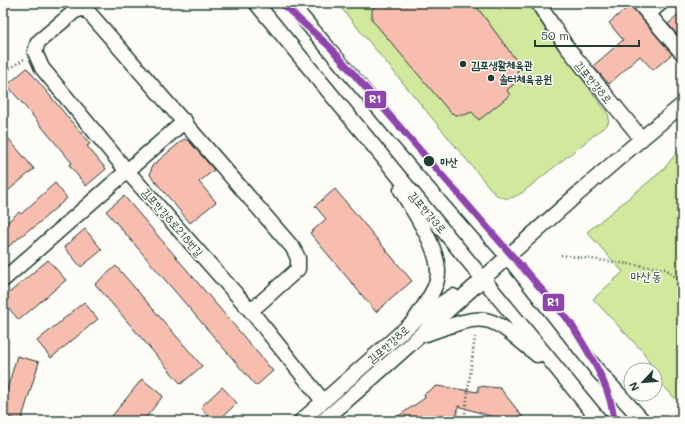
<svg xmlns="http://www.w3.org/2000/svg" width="685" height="424" viewBox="0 0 685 424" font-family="Mali,'Poor Story',sans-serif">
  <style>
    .green { fill: #d1e89d; stroke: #789268 }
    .building { fill: #f7beaf; stroke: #1f3d34 }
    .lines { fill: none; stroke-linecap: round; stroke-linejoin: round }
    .minor-casing { stroke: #1f3d34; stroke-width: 17 }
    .path { stroke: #1f3d34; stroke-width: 2.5; stroke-dasharray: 1 3; stroke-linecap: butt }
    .minor { stroke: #fdfcf7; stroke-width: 14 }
    .rail-1-casing { stroke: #fdfcf7; stroke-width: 10 }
    .rail-1 { stroke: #8e44ad; stroke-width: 7 }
    .poi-dot { fill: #1f3d34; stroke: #fdfcf7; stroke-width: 1.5 }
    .labels { text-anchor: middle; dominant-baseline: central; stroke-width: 3; stroke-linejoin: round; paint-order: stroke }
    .poi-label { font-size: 11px; font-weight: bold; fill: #1f3d34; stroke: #fdfcf7; text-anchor: start }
    .street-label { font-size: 11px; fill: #1f3d34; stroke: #fdfcf7 }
    .stop-label { font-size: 11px; font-weight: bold; fill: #1f3d34; stroke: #fdfcf7; text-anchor: start }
    .quarter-label { font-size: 13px; fill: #1f3d34; stroke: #fdfcf7 }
    .line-badge { stroke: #fdfcf7; stroke-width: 1.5 }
    .badge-label { font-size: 11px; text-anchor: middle; font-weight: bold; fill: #fff }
  </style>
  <rect width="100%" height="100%" fill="#fdfcf7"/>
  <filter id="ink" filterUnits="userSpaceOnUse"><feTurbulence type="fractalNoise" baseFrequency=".025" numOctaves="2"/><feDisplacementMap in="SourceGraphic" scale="8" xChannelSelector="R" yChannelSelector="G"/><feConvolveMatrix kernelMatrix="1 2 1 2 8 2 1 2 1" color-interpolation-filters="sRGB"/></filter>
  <g filter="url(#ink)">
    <g class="green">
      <path d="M337,3H528L557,46L606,111L609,116L608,124L523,192C513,199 504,201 494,193Z"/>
      <polygon points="682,146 682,406 658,380 655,370 653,370 644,353 593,299 623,272 587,232 663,170"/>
    </g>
    <g class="building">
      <polygon points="377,3 474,3 516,60 518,68 517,78 514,84 507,90 510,95 479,120 472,112 464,115 456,115 450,112 372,20 372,10"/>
      <polygon points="630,5 672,54 653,70 640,56 609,84 593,66 623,40 609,23"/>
      <polygon points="682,12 682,40 668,24"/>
      <polygon points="27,68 90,144 87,146 106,169 86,186 69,165 72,163 7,85"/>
      <polygon points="3,132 34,169 3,195"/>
      <polygon points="184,139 189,141 214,170 199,182 216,202 190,223 150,175 152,166"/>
      <polygon points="55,183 67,198 32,229 31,228 3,251 3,226 19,212 21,214"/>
      <polygon points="335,189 412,281 376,312 310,233 326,219 315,206"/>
      <polygon points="124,196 273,371 256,386 106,211"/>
      <polygon points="85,229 102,250 81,267 64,247"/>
      <polygon points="48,260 66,280 19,320 3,302 3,298"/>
      <polygon points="116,266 202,366 181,384 95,284"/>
      <polygon points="84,302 98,319 51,358 37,341"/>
      <polygon points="17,356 39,362 21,421 3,415 3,403"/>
      <polygon points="142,379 163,396 143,421 108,421"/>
      <polygon points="437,386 478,392 478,386 500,388 526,421 506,421 458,406 456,421 391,421 425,398 424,394"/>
      <polygon points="222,387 237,403 218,421 212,421 201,407"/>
    </g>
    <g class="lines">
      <defs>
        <g id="minor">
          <polyline points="256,3 600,421"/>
          <polyline points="290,3 398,131 508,257 598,371 643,421"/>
          <polyline points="538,3 566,46 641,138"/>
          <polyline points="639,3 682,53"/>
          <polyline points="648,14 661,3"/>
          <polyline points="185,121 127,171 42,68 35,52 38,42 75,11 85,8 293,248 298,258 298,269 251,311"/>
          <path d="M401,190C413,212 444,254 437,280C434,293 423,307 416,318"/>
          <polyline points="3,280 127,171 251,311 323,401"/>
          <path d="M426,334C488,312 487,312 537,355"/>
          <polyline points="301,421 414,321 453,296"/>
          <path d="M323,421C444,317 559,206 682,105"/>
        </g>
      </defs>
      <use href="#minor" class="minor-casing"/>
      <g class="path">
        <polyline points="3,73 24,59"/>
        <polyline points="561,255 666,269 682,282"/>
        <polyline points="464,421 475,337"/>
      </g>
      <use href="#minor" class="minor"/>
      <defs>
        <path id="rail-1" d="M281,3L330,47L570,322C588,352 611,385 614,421"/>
      </defs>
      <use href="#rail-1" class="rail-1-casing"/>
      <use href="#rail-1" class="rail-1"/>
    </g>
  </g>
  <g class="poi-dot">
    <circle cx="463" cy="64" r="4"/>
    <circle cx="491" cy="78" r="4"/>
    <circle cx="429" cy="161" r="6"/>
  </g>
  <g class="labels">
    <g class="poi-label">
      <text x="471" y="64">김포생활체육관</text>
      <text x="499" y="78">솔터체육공원</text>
    </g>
    <g class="street-label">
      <text transform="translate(594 82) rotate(51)">김포한강8로</text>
      <text transform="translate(428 212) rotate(50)">김포한강3로</text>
      <text transform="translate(173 222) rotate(49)">김포한강8로218번길</text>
      <text transform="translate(388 344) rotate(-41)">김포한강8로</text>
    </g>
    <g class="stop-label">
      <text x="440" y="161">마산</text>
    </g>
    <g class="quarter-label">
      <text x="646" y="275">마산동</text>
    </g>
  </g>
  <g class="line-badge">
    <rect x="364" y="90" width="23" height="19" rx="4" fill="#8e44ad"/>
    <rect x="542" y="293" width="23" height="19" rx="4" fill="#8e44ad"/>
  </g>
  <g class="badge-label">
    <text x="375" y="103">R1</text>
    <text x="553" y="306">R1</text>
  </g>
  <rect width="685" height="424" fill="none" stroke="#fdfcf7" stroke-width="16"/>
  <rect x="8" y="8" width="669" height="408" fill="none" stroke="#1f3d34" stroke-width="1.5" filter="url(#ink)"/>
  <g transform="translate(643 382) rotate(244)"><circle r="19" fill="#fdfcf7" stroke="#a4b0a9"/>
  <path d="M0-3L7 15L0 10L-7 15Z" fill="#1f3d34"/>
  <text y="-6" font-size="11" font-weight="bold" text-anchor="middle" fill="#1f3d34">N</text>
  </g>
  <path d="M535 40v6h104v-6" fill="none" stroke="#1f3d34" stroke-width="2"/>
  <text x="541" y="40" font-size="12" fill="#1f3d34" stroke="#fdfcf7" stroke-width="3" paint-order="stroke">50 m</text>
</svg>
